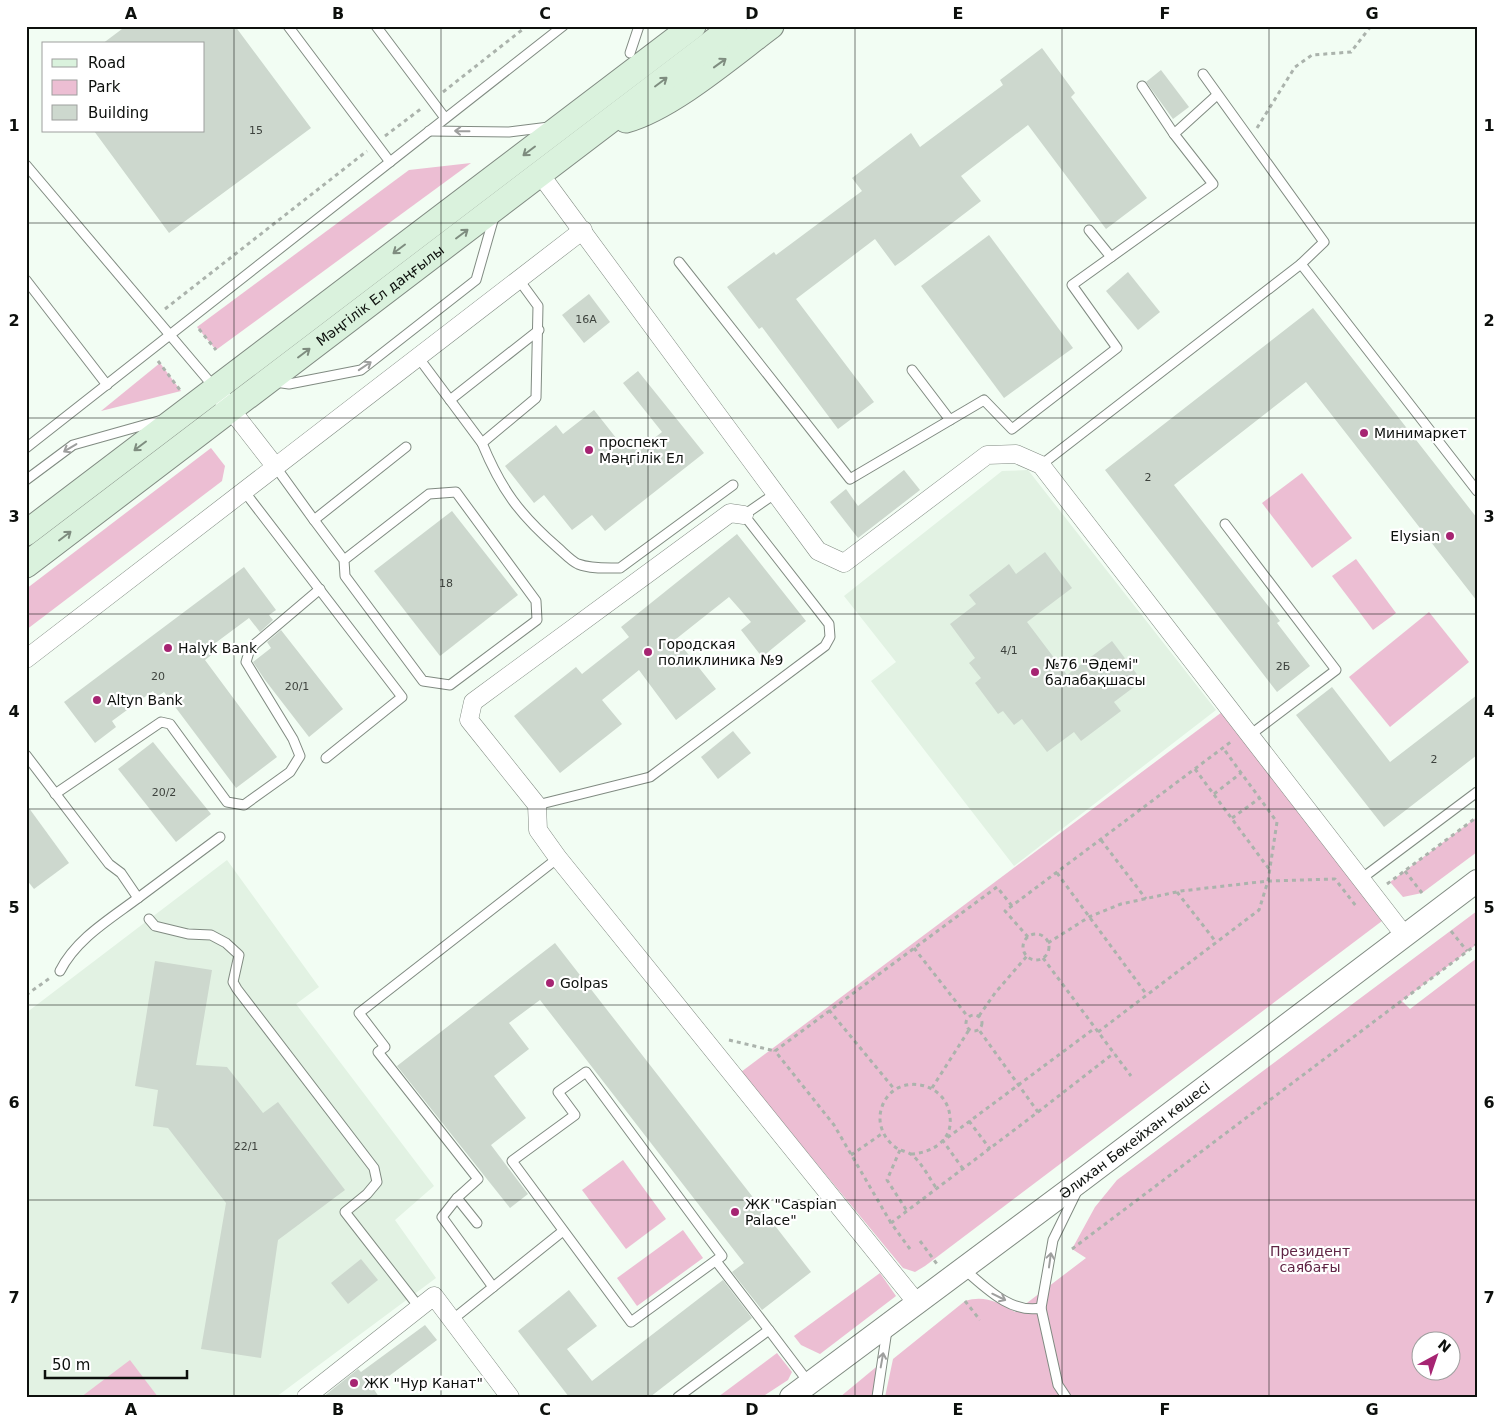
<svg xmlns="http://www.w3.org/2000/svg" width="1503" height="1423" viewBox="0 0 1503 1423" font-family="'DejaVu Sans',sans-serif">
  <style>
    .built { fill: #e2f2e3 }
    .green { fill: #ecbed3; fill-rule: evenodd }
    .building { fill: #cdd8ce }
    .lines { fill: none; stroke-linecap: round; stroke-linejoin: round }
    .service-casing { stroke: #818b82; stroke-width: 11 }
    .minor-casing { stroke: #818b82; stroke-width: 19 }
    .tertiary-casing { stroke: #818b82; stroke-width: 24 }
    .secondary-casing { stroke: #818b82; stroke-width: 27 }
    .path { stroke: #abb3ac; stroke-width: 3; stroke-dasharray: 4 4; stroke-linecap: butt }
    .service { stroke: #fff; stroke-width: 9 }
    .minor { stroke: #fff; stroke-width: 18 }
    .tertiary { stroke: #fff; stroke-width: 22 }
    .secondary { stroke: #daf2dd; stroke-width: 25 }
    .oneway { stroke: #7e8c7f }
    .oneway2 { stroke: #9e9f9e }
    .grid { fill: none; stroke: #0d100d; stroke-width: 1; stroke-opacity: 0.55 }
    .poi-dot { fill: #a62472; stroke: #fff; stroke-width: 2 }
    .labels { text-anchor: middle; dominant-baseline: central; stroke-width: 4.5; stroke-linejoin: round; paint-order: stroke }
    .number-label { font-size: 11px; fill: #3d423d }
    .street-label { font-size: 14px; fill: #0d100d; stroke: #fff }
    .poi-label { font-size: 14px; fill: #0d100d; stroke: #fff; text-anchor: start }
    .park-label { font-size: 14px; fill: #602545; stroke: #fff }
    .neatline { fill: none; stroke: #0d100d; stroke-width: 2 }
    .grid-label { font-size: 16px; text-anchor: middle; font-weight: bold; fill: #0d100d }
  </style>
  <rect width="100%" height="100%" fill="#f2fdf3"/>
  <g class="built">
    <polygon points="1028,470 1216,710 1014,866 871,681 896,662 844,596 1002,471"/>
    <polygon points="227,860 319,987 296,1004 434,1186 395,1220 436,1278 276,1397 26,1397 26,1013"/>
  </g>
  <g class="green">
    <polygon points="471,163 216,350 197,327 409,170"/>
    <polygon points="160,363 181,391 101,411"/>
    <polygon points="211,448 225,466 222,481 26,630 26,589"/>
    <polygon points="1302,473 1352,538 1312,568 1262,503"/>
    <polygon points="1356,559 1396,613 1373,630 1332,576"/>
    <polygon points="1429,612 1469,662 1390,727 1349,677"/>
    <polygon points="1222,712 1382,921 925,1266 915,1272 903,1268 741,1072"/>
    <polygon points="1477,817 1477,852 1422,893 1403,897 1390,882"/>
    <path d="M1477,911V944L1402,1001L1410,1009L1477,958V1397H885L893,1359L965,1301C984,1295 998,1302 1015,1312L1086,1258L1072,1249L1095,1207L1117,1180ZM1420,1340H1450V1370H1420Z"/>
    <polygon points="623,1160 666,1219 626,1249 582,1190"/>
    <polygon points="683,1230 703,1258 637,1306 617,1278"/>
    <polygon points="880,1273 896,1296 820,1354 801,1345 794,1336"/>
    <polygon points="777,1353 792,1372 788,1380 762,1397 718,1397"/>
    <polygon points="130,1360 158,1397 81,1397"/>
    <polygon points="881,1363 877,1397 840,1397"/>
  </g>
  <g class="building">
    <polygon points="126,26 235,26 311,128 169,233 94,131 204,131 204,44 102,44"/>
    <polygon points="1042,48 1075,93 1071,97 1147,198 1106,229 1028,125 961,176 981,201 905,259 895,266 875,239 796,299 874,402 838,429 762,327 759,329 727,287 774,252 776,255 862,191 852,178 911,133 920,147 1003,85 1000,80"/>
    <polygon points="1161,70 1189,107 1173,119 1146,82"/>
    <polygon points="989,235 1073,348 1004,398 921,286"/>
    <polygon points="1128,272 1160,312 1138,330 1106,291"/>
    <polygon points="589,294 610,322 584,343 562,315"/>
    <polygon points="1313,308 1477,518 1477,601 1306,382 1174,485 1280,621 1277,623 1310,666 1277,692 1105,470"/>
    <polygon points="638,371 704,453 605,531 592,515 572,530 544,495 534,503 505,466 556,425 563,434 594,410 624,448 631,442 638,451 662,432 623,383"/>
    <polygon points="904,470 920,490 858,538 830,502 846,489 858,506"/>
    <polygon points="452,511 518,595 440,656 374,571"/>
    <polygon points="737,534 806,621 762,657 741,630 751,622 729,597 676,639 716,689 676,720 639,670 602,700 622,724 560,773 514,716 576,667 582,674 629,637 621,627"/>
    <polygon points="1045,552 1072,588 1027,622 1067,675 1112,641 1142,681 1114,702 1121,711 1081,741 1074,732 1047,752 1022,719 1014,725 1003,711 998,714 975,683 981,678 969,663 975,658 950,624 976,604 969,595 1009,564 1016,574"/>
    <polygon points="244,567 276,610 269,615 273,620 260,632 249,618 210,647 214,653 205,660 277,757 236,788 164,692 157,697 153,691 112,721 116,727 95,743 64,702"/>
    <polygon points="281,630 343,709 309,737 265,680 253,662 271,648 267,642"/>
    <polygon points="1332,687 1390,762 1477,695 1477,755 1384,827 1296,715"/>
    <polygon points="733,731 751,753 718,779 701,757"/>
    <polygon points="153,742 211,814 176,842 118,769"/>
    <polygon points="26,804 69,863 34,889 26,879"/>
    <polygon points="555,943 811,1272 762,1310 732,1272 744,1263 540,1000 509,1023 529,1049 494,1076 526,1118 491,1145 528,1194 510,1208 397,1066"/>
    <polygon points="155,961 212,970 196,1065 227,1067 263,1113 278,1102 345,1190 278,1240 261,1358 201,1349 226,1203 168,1128 153,1126 158,1090 135,1086"/>
    <polygon points="361,1259 378,1280 348,1304 331,1283"/>
    <polygon points="723,1280 752,1318 650,1397 569,1397 518,1331 569,1290 597,1326 567,1349 592,1381"/>
    <polygon points="425,1325 437,1340 373,1388 379,1397 323,1397 358,1369 361,1372"/>
  </g>
  <g class="lines">
    <defs>
      <g id="service">
        <polyline points="288,26 390,162"/>
        <polyline points="376,26 445,118"/>
        <polyline points="630,53 639,26"/>
        <polyline points="1203,74 1324,242 1301,264"/>
        <polyline points="1142,86 1174,134"/>
        <polyline points="429,131 509,132 549,127"/>
        <polyline points="26,165 214,387"/>
        <polyline points="1089,230 1111,257"/>
        <polyline points="679,262 850,479 984,400 1012,429 1117,348 1072,285 1213,184 1174,134 1217,95"/>
        <polyline points="26,280 107,385"/>
        <polyline points="418,357 482,443 536,398 538,306 519,280"/>
        <polyline points="912,370 950,420"/>
        <polyline points="275,382 289,384 361,370 476,280 494,217"/>
        <polyline points="450,400 539,330"/>
        <path d="M482,443C501,489 519,514 557,547C563,552 571,561 578,564C591,569 606,568 620,568L733,485"/>
        <polyline points="26,448 563,26"/>
        <polyline points="1041,465 1301,264 1477,491"/>
        <polyline points="275,466 314,520 406,447"/>
        <polyline points="26,480 73,445 162,420"/>
        <polyline points="244,491 402,697 326,758"/>
        <polyline points="314,520 344,560 345,576 423,681 450,685 537,620 536,601 456,492 429,494 344,560"/>
        <polyline points="1225,524 1336,670 1250,735"/>
        <polyline points="26,755 109,864 121,873 138,898 220,837"/>
        <polyline points="55,794 161,722 170,724 227,802 244,805 290,772 300,756 293,739 246,662 249,652 255,644 320,589"/>
        <polyline points="537,805 650,777 825,646 830,637 829,624 744,515 776,493"/>
        <polyline points="1361,879 1477,792"/>
        <polyline points="149,919 155,926 188,934 211,935 226,943 239,955 233,982 237,989 374,1168 377,1182 367,1194 345,1212 419,1307"/>
        <path d="M60,971C76,939 110,919 138,898"/>
        <polygon points="586,1072 722,1256 631,1322 512,1161 575,1115 558,1092"/>
        <polyline points="457,1198 478,1179 378,1052 385,1047 359,1013 558,858"/>
        <polyline points="477,1223 457,1198 442,1217 493,1287"/>
        <polyline points="716,1261 769,1330"/>
        <path d="M965,1270C986,1288 1011,1314 1041,1308"/>
        <polyline points="452,1320 563,1231"/>
        <polyline points="678,1397 769,1330 809,1383"/>
        <polyline points="877,1397 887,1330"/>
        <polyline points="1066,1397 1058,1385 1041,1308 1053,1240 1076,1193"/>
      </g>
      <g id="minor">
        <polyline points="540,174 818,551 844,563 987,455 1016,454 1041,465 1405,936"/>
        <polyline points="215,389 275,466"/>
        <polyline points="744,515 730,513 473,702 469,720 537,805 538,830 558,858 917,1303"/>
        <polyline points="26,659 583,230"/>
        <polyline points="306,1397 434,1296 510,1397"/>
      </g>
      <g id="tertiary">
        <path id="s1" d="M791,1397L1082,1180L1477,881"/>
      </g>
      <g id="secondary">
        <path d="M626,120C672,107 731,56 771,26"/>
        <polyline points="26,533 693,26"/>
        <path id="s2" d="M26,565L734,26"/>
      </g>
    </defs>
    <use href="#service" class="service-casing"/>
    <use href="#minor" class="minor-casing"/>
    <use href="#tertiary" class="tertiary-casing"/>
    <use href="#secondary" class="secondary-casing"/>
    <g class="path">
      <polyline points="443,92 527,26"/>
      <polyline points="1257,128 1295,67 1312,55 1351,52 1371,26"/>
      <polyline points="385,136 422,108"/>
      <polyline points="165,309 367,151"/>
      <polyline points="199,329 216,350"/>
      <polyline points="158,361 180,390"/>
      <polyline points="1195,769 1269,869"/>
      <polyline points="1214,794 1241,773"/>
      <polyline points="1232,818 1260,798"/>
      <polyline points="1101,840 1146,899"/>
      <polyline points="1405,871 1422,893"/>
      <polyline points="1057,873 1147,995"/>
      <polyline points="1387,884 1477,817"/>
      <polyline points="1177,892 1216,942"/>
      <polyline points="1451,931 1467,951"/>
      <circle cx="1036" cy="947" r="13"/>
      <polyline points="1028,937 1005,911 1232,741"/>
      <polyline points="1048,943 1089,917 1121,904 1181,891 1268,881 1335,879 1356,906"/>
      <polyline points="914,948 968,1017"/>
      <polyline points="1043,958 1131,1076"/>
      <polyline points="26,995 50,978"/>
      <polyline points="829,1010 895,1090"/>
      <circle cx="974" cy="1023" r="8"/>
      <polyline points="979,1016 995,993 1027,956"/>
      <polyline points="1098,1032 1259,910 1268,881 1277,822 1223,748"/>
      <polyline points="729,1040 775,1051"/>
      <polyline points="932,1088 969,1030"/>
      <polyline points="1038,1112 1114,1053"/>
      <polyline points="969,1121 990,1149"/>
      <polyline points="900,1150 887,1180 907,1211"/>
      <path d="M911,1154C932,1153 953,1140 950,1117C947,1079 891,1071 881,1110C877,1125 885,1141 898,1149C902,1151 909,1152 912,1155C922,1163 929,1178 937,1189"/>
      <polyline points="851,1155 883,1133"/>
      <polyline points="963,1169 943,1141 1095,1028"/>
      <polyline points="891,1223 834,1125 775,1051 997,887 1012,906"/>
      <polyline points="920,1241 937,1264"/>
      <polyline points="910,1249 891,1223 1038,1112 979,1030"/>
      <polyline points="1072,1249 1477,944"/>
      <polyline points="965,1301 980,1320"/>
    </g>
    <use href="#service" class="service"/>
    <use href="#minor" class="minor"/>
    <use href="#tertiary" class="tertiary"/>
    <use href="#secondary" class="secondary"/>
  </g>
  <defs><path id="oneway-shaft" d="M-6 0H5M1.5-3L5.5 0L1.5 3" fill="none" stroke-width="1.6" stroke-linecap="round" stroke-linejoin="round" transform="scale(1.25)"/></defs>
  <g class="oneway">
    <use href="#oneway-shaft" transform="translate(720 63) rotate(-36)"/>
    <use href="#oneway-shaft" transform="translate(661 82) rotate(-37)"/>
    <use href="#oneway-shaft" transform="translate(529 151) rotate(143)"/>
    <use href="#oneway-shaft" transform="translate(462 234) rotate(-37)"/>
    <use href="#oneway-shaft" transform="translate(399 249) rotate(143)"/>
    <use href="#oneway-shaft" transform="translate(304 353) rotate(-37)"/>
    <use href="#oneway-shaft" transform="translate(140 446) rotate(143)"/>
    <use href="#oneway-shaft" transform="translate(65 536) rotate(-37)"/>
  </g>
  <g class="oneway2">
    <use href="#oneway-shaft" transform="translate(462 131) rotate(-179)"/>
    <use href="#oneway-shaft" transform="translate(365 366) rotate(-34)"/>
    <use href="#oneway-shaft" transform="translate(70 448) rotate(149)"/>
    <use href="#oneway-shaft" transform="translate(1050 1260) rotate(-82)"/>
    <use href="#oneway-shaft" transform="translate(999 1297) rotate(26)"/>
    <use href="#oneway-shaft" transform="translate(882 1360) rotate(-80)"/>
  </g>
  <path class="grid" d="M234,26V1397M441,26V1397M648,26V1397M855,26V1397M1062,26V1397M1269,26V1397M26,223H1477M26,418H1477M26,614H1477M26,809H1477M26,1005H1477M26,1200H1477"/>
  <g class="poi-dot">
    <circle cx="1364" cy="433" r="5"/>
    <circle cx="589" cy="450" r="5"/>
    <circle cx="1450" cy="536" r="5"/>
    <circle cx="168" cy="648" r="5"/>
    <circle cx="648" cy="652" r="5"/>
    <circle cx="1035" cy="672" r="5"/>
    <circle cx="97" cy="700" r="5"/>
    <circle cx="550" cy="983" r="5"/>
    <circle cx="735" cy="1212" r="5"/>
    <circle cx="354" cy="1383" r="5"/>
  </g>
  <g class="labels">
    <g class="number-label">
      <text x="256" y="130">15</text>
      <text x="586" y="319">16А</text>
      <text x="1148" y="477">2</text>
      <text x="446" y="583">18</text>
      <text x="1009" y="650">4/1</text>
      <text x="1283" y="666">2Б</text>
      <text x="158" y="676">20</text>
      <text x="297" y="686">20/1</text>
      <text x="1434" y="759">2</text>
      <text x="164" y="792">20/2</text>
      <text x="246" y="1146">22/1</text>
    </g>
    <g class="street-label">
      <text stroke="none"><textPath href="#s2" startOffset="445">Мәңгілік Ел даңғылы</textPath></text>
      <text stroke="none"><textPath href="#s1" startOffset="429">Әлихан Бөкейхан көшесі</textPath></text>
    </g>
    <g class="poi-label">
      <text x="1374" y="433">Минимаркет</text>
      <text x="599" y="442">проспект<tspan x="599" dy="16">Мәңгілік Ел</tspan></text>
      <text x="1440" y="536" text-anchor="end">Elysian</text>
      <text x="658" y="644">Городская<tspan x="658" dy="16">поликлиника №9</tspan></text>
      <text x="178" y="648">Halyk Bank</text>
      <text x="1045" y="664">№76 "Әдемі"<tspan x="1045" dy="16">балабақшасы</tspan></text>
      <text x="107" y="700">Altyn Bank</text>
      <text x="560" y="983">Golpas</text>
      <text x="745" y="1204">ЖК "Caspian<tspan x="745" dy="16">Palace"</tspan></text>
      <text x="364" y="1383">ЖК "Нур Канат"</text>
    </g>
    <g class="park-label">
      <text x="1310" y="1251">Президент<tspan x="1310" dy="16">саябағы</tspan></text>
    </g>
  </g>
  <rect width="1503" height="1423" fill="none" stroke="#ffffff" stroke-width="55"/>
  <rect x="42" y="42" width="162" height="90" fill="#ffffff" stroke="#9e9f9e"/>
  <rect x="52" y="59" width="25" height="8" fill="#daf2dd" stroke="#9e9f9e"/>
  <text x="88" y="68" font-size="15" fill="#0d100d">Road</text>
  <rect x="52" y="80" width="25" height="15" fill="#ecbed3" stroke="#9e9f9e"/>
  <text x="88" y="92" font-size="15" fill="#0d100d">Park</text>
  <rect x="52" y="105" width="25" height="15" fill="#cdd8ce" stroke="#9e9f9e"/>
  <text x="88" y="118" font-size="15" fill="#0d100d">Building</text>
  <g transform="translate(1436 1356) rotate(40)"><circle r="24" fill="#ffffff" stroke="#9e9f9e"/>
  <path d="M0-4L9 19L0 12L-9 19Z" fill="#a62472"/>
  <text y="-8" font-size="14" font-weight="bold" text-anchor="middle" fill="#0d100d">N</text>
  </g>
  <path d="M45 1370v8h142v-8" fill="none" stroke="#0d100d" stroke-width="2.5"/>
  <text x="52" y="1370" font-size="15" fill="#0d100d" stroke="#ffffff" stroke-width="4" paint-order="stroke">50 m</text>
  <rect x="28" y="28" width="1448" height="1368" class="neatline"/>
  <g class="grid-label">
    <text x="131" y="19">A</text>
    <text x="338" y="19">B</text>
    <text x="545" y="19">C</text>
    <text x="752" y="19">D</text>
    <text x="958" y="19">E</text>
    <text x="1165" y="19">F</text>
    <text x="1372" y="19">G</text>
    <text x="14" y="131">1</text>
    <text x="1489" y="131">1</text>
    <text x="14" y="326">2</text>
    <text x="1489" y="326">2</text>
    <text x="14" y="522">3</text>
    <text x="1489" y="522">3</text>
    <text x="14" y="717">4</text>
    <text x="1489" y="717">4</text>
    <text x="14" y="913">5</text>
    <text x="1489" y="913">5</text>
    <text x="14" y="1108">6</text>
    <text x="1489" y="1108">6</text>
    <text x="14" y="1303">7</text>
    <text x="1489" y="1303">7</text>
    <text x="131" y="1415">A</text>
    <text x="338" y="1415">B</text>
    <text x="545" y="1415">C</text>
    <text x="752" y="1415">D</text>
    <text x="958" y="1415">E</text>
    <text x="1165" y="1415">F</text>
    <text x="1372" y="1415">G</text>
  </g>
</svg>
